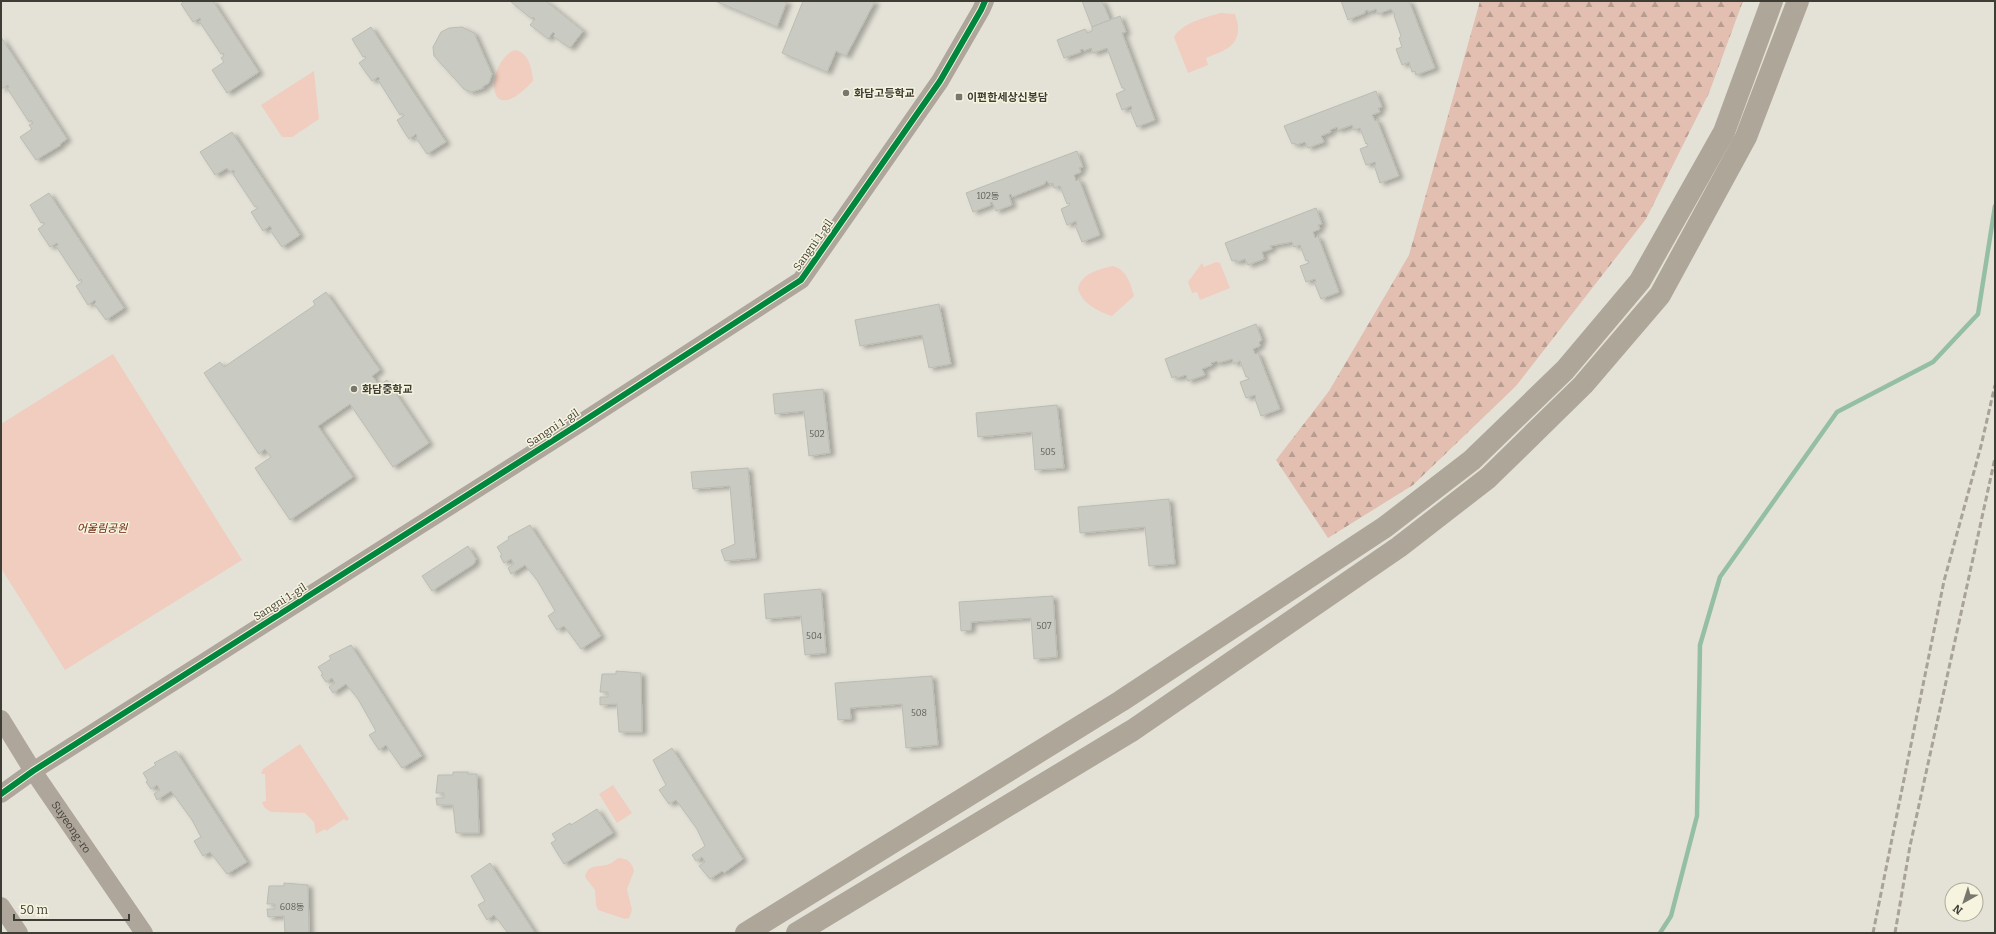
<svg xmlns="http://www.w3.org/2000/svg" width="1996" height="934" viewBox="0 0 1996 934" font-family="Bitter,'Noto Sans KR',serif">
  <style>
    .green { fill: #f0cdbe }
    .forest { fill: url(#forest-firs) }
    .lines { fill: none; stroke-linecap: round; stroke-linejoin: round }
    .stream { stroke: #95bfa5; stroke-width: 4.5 }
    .building { fill: #c9cac2; stroke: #bbbcb4; filter: url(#shadow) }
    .minor { stroke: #afa69b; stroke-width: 18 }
    .major { stroke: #afa69a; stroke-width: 22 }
    .rail { stroke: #a8a299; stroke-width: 3; stroke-dasharray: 6 3; stroke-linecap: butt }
    .cycleway-casing { stroke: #f6f3df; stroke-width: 8 }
    .cycleway { stroke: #00873e; stroke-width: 6 }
    .poi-dot { fill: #78776e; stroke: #f6f3df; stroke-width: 1.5 }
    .labels { text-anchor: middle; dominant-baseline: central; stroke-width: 3; stroke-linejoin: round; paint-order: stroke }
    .number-label { font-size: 9px; fill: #626159 }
    .poi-label { font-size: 11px; font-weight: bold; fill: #3e3d35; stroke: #f6f3df; text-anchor: start }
    .street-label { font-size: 11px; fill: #3e3d35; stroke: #f6f3df }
    .park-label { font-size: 11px; font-style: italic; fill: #6d240e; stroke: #f6f3df }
  </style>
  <defs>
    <pattern id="forest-firs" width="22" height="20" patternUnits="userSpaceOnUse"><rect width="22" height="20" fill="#e2bfb0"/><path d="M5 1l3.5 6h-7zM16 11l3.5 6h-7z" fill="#b99c90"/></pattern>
    <filter id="shadow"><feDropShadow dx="4.5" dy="2.5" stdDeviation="2" flood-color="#0004"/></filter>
  </defs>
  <rect width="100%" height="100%" fill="#e4e2d7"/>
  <g class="green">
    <path d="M1220,13L1235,14C1236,19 1239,24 1238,29C1238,48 1220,52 1206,58L1208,65L1188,73L1174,37C1183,22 1205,18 1220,13Z"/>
    <path d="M515,50C529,52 532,70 533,81C483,135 486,60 515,50Z"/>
    <polygon points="314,71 319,119 292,137 282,137 261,105"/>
    <polygon points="1216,262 1220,263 1230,288 1200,300 1197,292 1192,293 1188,282 1202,263 1204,267"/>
    <path d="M1113,266C1126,269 1131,284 1134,296L1112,316C1099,312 1080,302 1078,288C1082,273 1100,269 1113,266Z"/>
    <polygon points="113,354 242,560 65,670 1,568 1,424"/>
    <path d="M300,744L349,819L346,821L344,819L326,831L325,829L316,834L314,822L305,813L271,812C266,809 263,807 262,802L266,801L265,774H261L263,769Z"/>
    <polygon points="613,785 632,813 617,823 599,794"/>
    <path d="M618,858C627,858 632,862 634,871L627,889L632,910L629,918L625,919L598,910L596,905L595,890L585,877C588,863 599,868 609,864C612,863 615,860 618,858Z"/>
  </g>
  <polygon class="forest" points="1480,1 1743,1 1709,93 1646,219 1516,386 1413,485 1328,538 1276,460 1329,391 1409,255"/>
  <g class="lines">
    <polyline class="stream" points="1660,933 1671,916 1697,816 1700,645 1720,577 1837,412 1933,362 1978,314 1995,206"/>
  </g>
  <g class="building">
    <polygon points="184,1 213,1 259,72 227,93 212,70 224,62 221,58 224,56 223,53 221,54 199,21 201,20 200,18 193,22 181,4"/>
    <polygon points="510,1 546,1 583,31 570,48 553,36 555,34 553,32 548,39 542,34 530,25 535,19 533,17 532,19"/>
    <polygon points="715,1 787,1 777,27"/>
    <polygon points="803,1 875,1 846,56 836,51 827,72 782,53"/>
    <polygon points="1082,1 1102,1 1110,20 1092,27"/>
    <polygon points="1341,1 1409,1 1435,68 1416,75 1415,71 1412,72 1409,62 1402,65 1396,49 1402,47 1399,38 1401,36 1394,16 1395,15 1391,9 1378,14 1376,9 1368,12 1368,10 1365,11 1365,13 1348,20"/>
    <polygon points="1120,16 1126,32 1122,33 1155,120 1137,127 1130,110 1132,109 1131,106 1122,110 1116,94 1125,90 1124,88 1122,88 1107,48 1093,53 1091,48 1084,51 1083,49 1080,50 1081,52 1064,58 1057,40 1085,29 1087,33 1092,31 1092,27"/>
    <polygon points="371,27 446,142 427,154 416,138 417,136 416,134 409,139 403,130 397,120 404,116 402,113 400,115 378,80 380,79 378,77 372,81 359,63 366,58 365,56 363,57 352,39"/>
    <polygon points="462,27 474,33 492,74 489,83 482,87 484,88 471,92 464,89 434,56 433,47 441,32 449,28"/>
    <polygon points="1,37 67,139 60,144 61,145 36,160 20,137 32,129 29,125 33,123 31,120 29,122 7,88 9,87 8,85 1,89"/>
    <polygon points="1376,91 1382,107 1378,108 1380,112 1372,115 1375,121 1377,120 1399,176 1380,183 1374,165 1376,165 1375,162 1366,165 1360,149 1368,146 1367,143 1366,144 1360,128 1354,130 1352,125 1338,130 1337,127 1330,130 1331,132 1321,136 1324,142 1308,148 1305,142 1296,145 1295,143 1292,144 1284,126"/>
    <polygon points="232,132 300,235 282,247 270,230 272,229 270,226 263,231 251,212 258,208 256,206 255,207 233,174 235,172 233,170 230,172 227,168 215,175 200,152"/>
    <polygon points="1077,151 1083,167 1079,168 1081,172 1074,175 1076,181 1079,179 1100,235 1082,242 1075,225 1077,225 1076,221 1067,225 1061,209 1070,205 1069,203 1067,204 1060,186 1054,188 1053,183 1049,184 1047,181 1045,182 1045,184 1012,197 1011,194 1009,195 1012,205 996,211 992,202 990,203 991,205 973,212 966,193"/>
    <polygon points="49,193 124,308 106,320 94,304 96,302 95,300 88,305 76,286 82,282 81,279 79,281 56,246 58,245 57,243 50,247 38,229 45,224 43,222 41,223 30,205"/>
    <polygon points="1316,208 1322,224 1318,225 1320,229 1313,232 1315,238 1318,236 1339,292 1321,299 1314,282 1316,282 1315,279 1306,282 1300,266 1309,263 1308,260 1306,261 1300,245 1294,247 1292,242 1270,246 1272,249 1262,252 1264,259 1248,265 1245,259 1237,262 1236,260 1232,261 1225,243"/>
    <polygon points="326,292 380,370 372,376 379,385 387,380 429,443 393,467 350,404 318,426 353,477 290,520 255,468 271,457 265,449 259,454 204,373 220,362 224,367 315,305 313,301"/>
    <polygon points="939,304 951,364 929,368 922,335 860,346 855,320"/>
    <polygon points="1256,324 1262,340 1259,342 1260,346 1253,349 1255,354 1258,353 1280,409 1261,416 1255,399 1256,398 1255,395 1246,398 1240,382 1249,379 1248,377 1246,377 1240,361 1234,364 1232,359 1218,363 1217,361 1211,363 1212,365 1202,369 1205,375 1188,381 1186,375 1177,378 1176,376 1172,378 1165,359"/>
    <polygon points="823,389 830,453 809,456 804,411 775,414 773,394"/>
    <polygon points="1057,405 1064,468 1035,470 1032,432 978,437 976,413"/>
    <polygon points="748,468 756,558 725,561 721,550 735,544 730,486 693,489 691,472"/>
    <polygon points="1169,499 1175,564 1149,566 1145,527 1080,533 1078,507"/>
    <polygon points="530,525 601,636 581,649 564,626 557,630 548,616 555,611 537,580 525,565 511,574 508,568 514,564 511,559 504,563 500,556 502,555 497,547 509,539 508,537"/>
    <polygon points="468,546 476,559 474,564 432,591 422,576"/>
    <polygon points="821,589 826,653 805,655 801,616 766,619 764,594"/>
    <polygon points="1053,596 1057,657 1034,659 1031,618 971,622 971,630 961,631 959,602"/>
    <polygon points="351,645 422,756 402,768 386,745 379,750 369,735 376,731 358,699 346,684 333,693 329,687 335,683 332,678 326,682 321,675 323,674 318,667 331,659 329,656"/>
    <polygon points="616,671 641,673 642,732 619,732 617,704 600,705 600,697 608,697 608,692 600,692 602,674 616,674"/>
    <polygon points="932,676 938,745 906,748 902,704 850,708 851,719 838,720 835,683"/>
    <polygon points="672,748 743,859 724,873 722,871 710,879 699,866 705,862 702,857 696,861 692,855 705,846 697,829 676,800 669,804 659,790 666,785 653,760"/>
    <polygon points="176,751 247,862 227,874 210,852 203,856 194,841 201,837 192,820 171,791 157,800 154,794 160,790 157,785 151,789 146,782 148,781 143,773 156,765 154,763"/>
    <polygon points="453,772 468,772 468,774 477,774 479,833 456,833 453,805 437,805 436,798 444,798 444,793 436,793 438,775 453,775"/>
    <polygon points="597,809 613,833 564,864 551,843 556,840 552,834 570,823 571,825"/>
    <polygon points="490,863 535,933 508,933 494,915 487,920 478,905 485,901 471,876"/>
    <polygon points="284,883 308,885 309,933 285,933 284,916 268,917 267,909 275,909 275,904 267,904 269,886 284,886"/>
  </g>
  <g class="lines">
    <g class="minor">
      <path id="s1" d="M1,719L33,771L144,933"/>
      <polyline points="1,794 33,771 579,424 801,280 940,81 981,10 985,1"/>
      <polyline points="1,906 19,933"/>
    </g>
    <g class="major">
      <polyline points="746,933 1121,701 1385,527 1472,460 1565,370 1640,281 1724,132 1772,1"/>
      <polyline points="797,933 1133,730 1399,547 1488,478 1583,385 1660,295 1746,137 1798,1"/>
    </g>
    <g class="rail">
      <polyline points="1873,933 1944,581 1981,446 1995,385"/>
      <polyline points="1895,933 1910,846 1995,458"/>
    </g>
    <defs>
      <polyline id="cycleway" points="1,794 33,771 579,424 801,280 940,81 981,10 985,1"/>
    </defs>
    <use href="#cycleway" class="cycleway-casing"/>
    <use href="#cycleway" class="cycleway"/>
  </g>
  <g class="poi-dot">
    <circle cx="846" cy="93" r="4"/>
    <rect x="955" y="93" width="8" height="8" rx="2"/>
    <circle cx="354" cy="389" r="4"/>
  </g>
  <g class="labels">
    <g class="number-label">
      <text x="988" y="196">102동</text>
      <text x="817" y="434">502</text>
      <text x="1048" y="452">505</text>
      <text x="1044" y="626">507</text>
      <text x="814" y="636">504</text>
      <text x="919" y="713">508</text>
      <text x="292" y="907">608동</text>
    </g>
    <g class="poi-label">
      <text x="854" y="93">화담고등학교</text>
      <text x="967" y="97">이편한세상신봉담</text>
      <text x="362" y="389">화담중학교</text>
    </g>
    <g class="street-label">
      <text transform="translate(813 245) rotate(-55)">Sangni 1-gil</text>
      <text transform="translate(553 428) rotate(-33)">Sangni 1-gil</text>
      <text transform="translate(280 602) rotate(-32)">Sangni 1-gil</text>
      <text stroke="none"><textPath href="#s1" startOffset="129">Suyeong-ro</textPath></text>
    </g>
    <g class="park-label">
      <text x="102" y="528">어울림공원</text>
    </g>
  </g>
  <rect width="1996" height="934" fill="none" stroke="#3e3d35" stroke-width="4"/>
  <g transform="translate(1964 902) rotate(219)"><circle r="19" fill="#f6f3df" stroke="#acaa9b"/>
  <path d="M0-3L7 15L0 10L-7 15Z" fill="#78776e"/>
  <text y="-6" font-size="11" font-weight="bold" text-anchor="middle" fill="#3e3d35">N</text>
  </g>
  <path d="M14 914v6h115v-6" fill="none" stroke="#3e3d35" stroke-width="2"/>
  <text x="20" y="914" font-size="12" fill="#3e3d35" stroke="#f6f3df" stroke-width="3" paint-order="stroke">50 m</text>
</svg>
